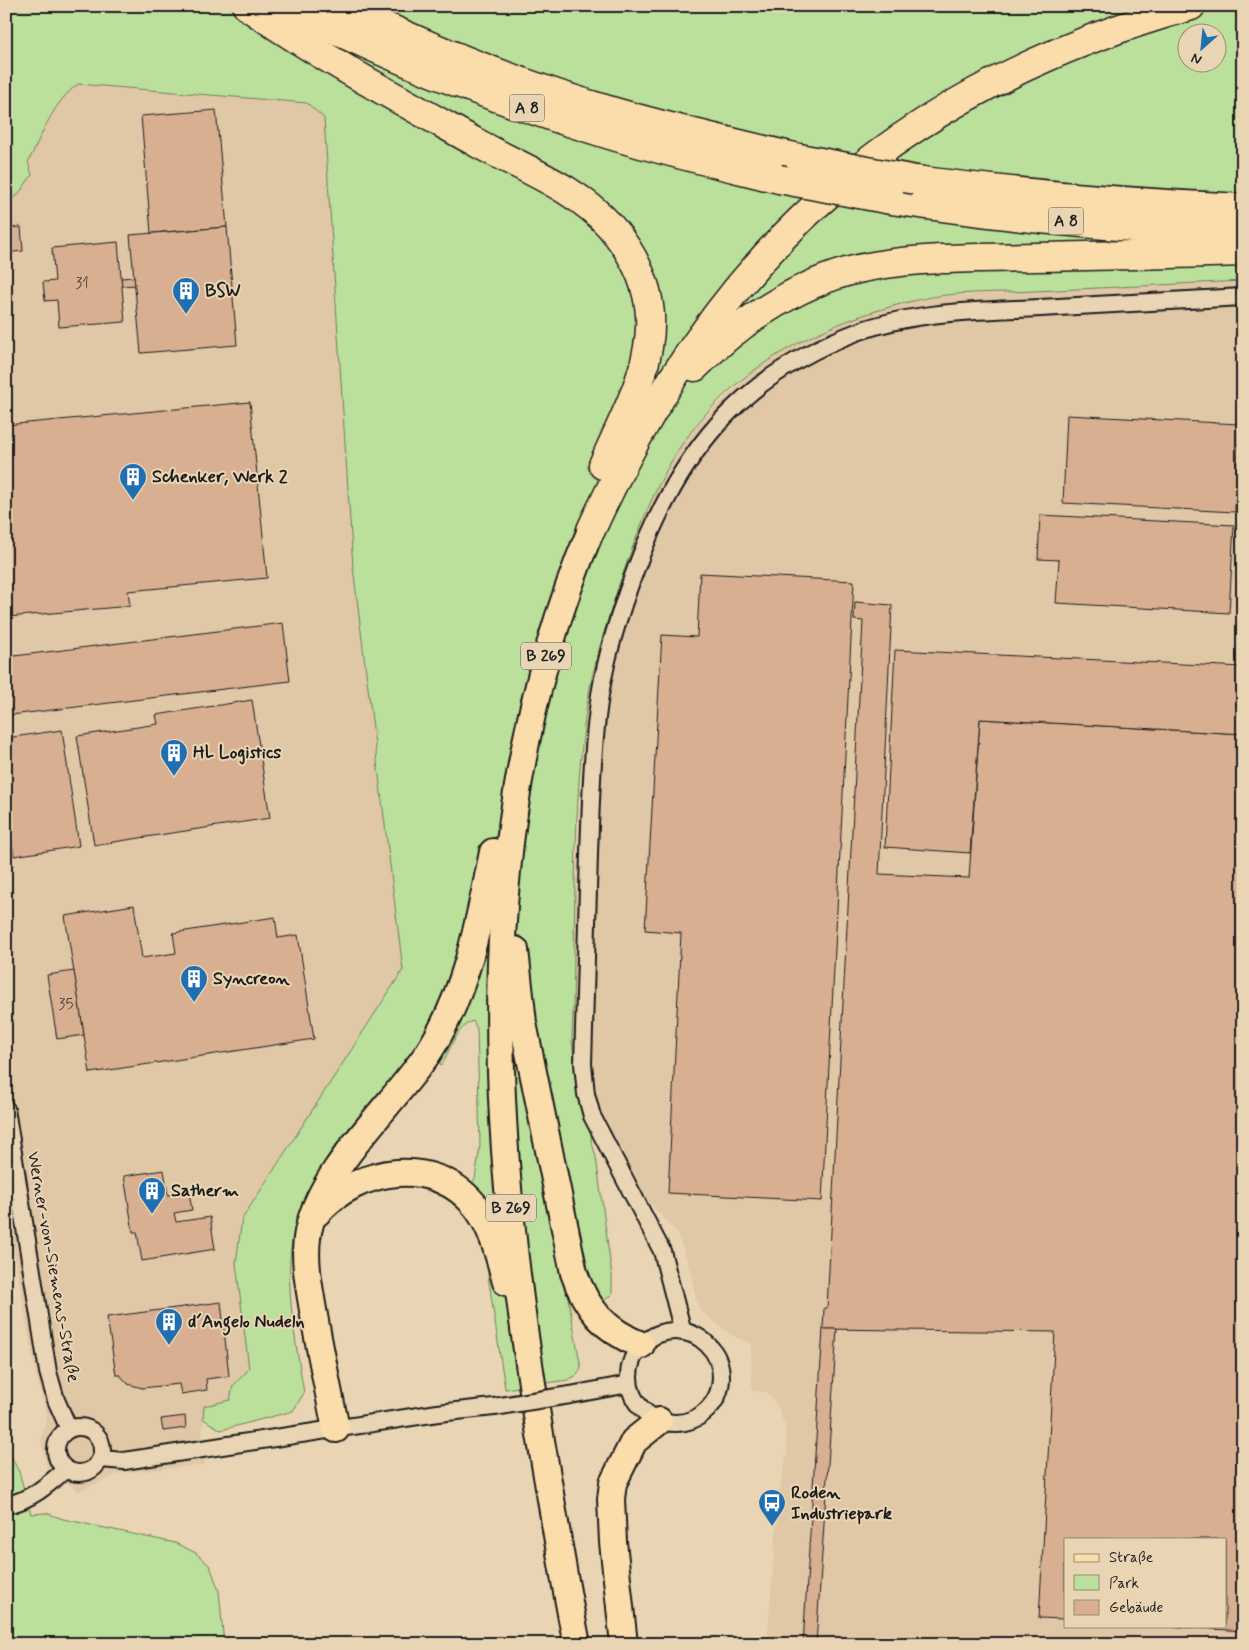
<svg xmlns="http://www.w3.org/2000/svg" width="1249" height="1650" viewBox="0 0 1249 1650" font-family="Mynerve,sans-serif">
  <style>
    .built { fill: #e0c7a6; fill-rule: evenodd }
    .green { fill: #bbe09b; stroke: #6c7e5c; fill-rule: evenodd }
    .building { fill: #d8b091; stroke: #1c1c1c }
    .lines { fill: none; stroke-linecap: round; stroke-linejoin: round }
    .street-casing { stroke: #1c1c1c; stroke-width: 20 }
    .primary-casing { stroke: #1c1c1c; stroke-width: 30 }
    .highway-casing { stroke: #1c1c1c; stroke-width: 31 }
    .street { stroke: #e9d5b3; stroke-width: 16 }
    .primary { stroke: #fbddab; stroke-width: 26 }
    .highway { stroke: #fbddab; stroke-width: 28 }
    .street-bridge-casing { stroke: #1c1c1c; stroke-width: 20; stroke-linecap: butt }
    .highway-bridge-casing { stroke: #1c1c1c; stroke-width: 31; stroke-linecap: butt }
    .street-bridge { stroke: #e9d5b3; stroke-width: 16 }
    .highway-bridge { stroke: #fbddab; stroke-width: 28 }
    .labels { text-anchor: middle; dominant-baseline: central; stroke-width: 4; stroke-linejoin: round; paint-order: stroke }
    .number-label { font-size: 15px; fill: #4b4139 }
    .shield { fill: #e9d5b3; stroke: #5a5449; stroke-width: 1 }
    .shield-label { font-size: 16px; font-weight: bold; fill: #1c1c1c }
    .poi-label { font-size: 18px; font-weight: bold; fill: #1c1c1c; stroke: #e9d5b3; text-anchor: start }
    .street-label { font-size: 18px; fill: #1c1c1c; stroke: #e9d5b3 }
  </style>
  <rect width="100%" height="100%" fill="#e9d5b3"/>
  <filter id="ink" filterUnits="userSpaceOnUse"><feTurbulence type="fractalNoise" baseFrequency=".02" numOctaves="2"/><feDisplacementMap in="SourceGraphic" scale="10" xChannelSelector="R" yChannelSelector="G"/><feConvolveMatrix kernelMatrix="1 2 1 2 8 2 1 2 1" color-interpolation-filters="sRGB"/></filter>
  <g filter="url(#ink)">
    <g class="built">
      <polygon points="78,84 307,103 324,118 353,567 403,970 242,1219 236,1264 249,1369 233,1386 230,1400 204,1406 202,1438 205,1465 120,1473 79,1491 47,1469 41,1440 47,1416 36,1376 6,1206 6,201 17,196 32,175 28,162 56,108 65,93"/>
      <path d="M1243,281V1644H767L779,1493L787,1453L785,1426L778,1407L767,1392L752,1391L751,1344L733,1336L699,1310L688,1262L677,1233L602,1150L576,1074L572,1041L575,904L584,728L592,675L610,611L631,551L656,491L675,454L697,425L756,368L795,344L833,325L876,310L922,299L970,294ZM1065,1539H1225V1626H1065Z"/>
    </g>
    <g class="green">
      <path d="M6,6H1243V281C1173,284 1103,288 1034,291C996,293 955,291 917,300C821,322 729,368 675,455C652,493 636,537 621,579C605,627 589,676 584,727C572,831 576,937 572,1041L576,1074L592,1127L591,1140L596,1157L612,1276V1294L603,1302L566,1287L581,1368L577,1375L568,1380L505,1389L485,1255L478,1232L465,1213L447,1198L471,1184L475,1179L480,1146L477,1029L473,1021C458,1025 449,1052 441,1066L427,1032C401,1073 372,1111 344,1150C327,1172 304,1196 296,1223C281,1273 296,1342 304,1393L293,1411L221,1430L203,1419L204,1406L230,1400L233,1386L249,1369L236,1263L242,1219L403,970L353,567L324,118L307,103L78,84C53,102 42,135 28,162L32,175L17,196L6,201ZM1186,32H1216V62H1186ZM811,145L930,167V168L874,212L767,191Z"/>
      <polygon points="6,1446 19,1472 31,1514 46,1513 63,1519 175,1543 196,1553 210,1566 219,1591 224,1644 6,1644"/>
    </g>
    <g class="building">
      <polygon points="216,110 227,227 151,233 141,116"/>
      <polygon points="21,227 23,251 6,253 6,228"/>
      <polygon points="227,227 237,345 141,353 130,235"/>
      <polygon points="118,242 125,322 59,327 57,300 45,301 43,282 55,281 52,248"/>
      <polygon points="134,277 135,285 122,286 121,278"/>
      <polygon points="250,402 267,578 128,591 130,606 8,617 6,425"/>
      <polygon points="1067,415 1239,424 1235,512 1063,503"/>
      <polygon points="1040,515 1234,525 1229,613 1056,603 1059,560 1038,559"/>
      <polygon points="700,573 854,581 822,1201 668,1193 681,933 645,930 662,635 697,637"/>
      <polygon points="855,602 892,605 879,874 969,878 980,719 1243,734 1243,1631 1168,1626 1225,1626 1225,1539 1065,1539 1065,1619 1039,1618 1055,1332 823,1329 824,1308 827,1308 863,621 854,620"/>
      <polygon points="283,623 290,681 11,715 6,681 6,657"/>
      <polygon points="895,650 1243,667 1243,734 980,719 970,853 885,847"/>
      <polygon points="252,700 270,818 94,845 77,736 158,724 156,715"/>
      <polygon points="62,730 79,846 14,856 6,801 6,738"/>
      <polygon points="134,905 142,958 176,953 173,933 275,917 278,938 298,935 314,1039 90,1073 65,916"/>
      <polygon points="74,971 84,1035 57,1039 47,975"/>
      <polygon points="164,1170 168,1195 189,1192 192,1210 174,1213 176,1222 210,1217 215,1249 142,1261 137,1232 133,1232 124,1176"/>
      <polygon points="221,1302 229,1376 206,1379 207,1390 181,1394 179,1384 142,1388 128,1384 120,1375 116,1375 107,1317"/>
      <polygon points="823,1329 837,1329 816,1644 803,1644"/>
      <polygon points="185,1416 186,1428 163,1431 161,1419"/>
    </g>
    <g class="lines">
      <defs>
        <g id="street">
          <polyline points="6,1109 48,1372 56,1400 69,1429"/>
          <circle cx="675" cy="1377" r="46"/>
          <path d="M683,1332L662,1251L592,1116L586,1094L583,1064C585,994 587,924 589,854C591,801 592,748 600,695C607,652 620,611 635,571C678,454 738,377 857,332C914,311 980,311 1040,308C1107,304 1175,301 1243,297"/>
          <polyline points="570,1395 629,1384"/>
          <circle cx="79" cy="1450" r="23"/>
          <polyline points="101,1459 124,1461 438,1413 494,1407"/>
          <path d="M6,1505C30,1501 49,1484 66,1469"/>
        </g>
        <g id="primary">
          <path d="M515,950L523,1023L574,1273C586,1309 606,1331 641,1345"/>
          <path d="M317,1213C358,1167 436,1154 477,1208C493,1229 499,1257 506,1282"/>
          <path d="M336,1429C328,1389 320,1350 313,1310C309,1286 304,1262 307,1238C316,1172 391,1108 428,1053C467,993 479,921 493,852"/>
          <path d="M577,1644C565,1586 556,1528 546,1470C492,1155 463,832 591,530"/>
          <polyline points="624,1644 613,1542 611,1499 613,1483 634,1441 659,1421"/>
        </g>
        <g id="highway">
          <path d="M247,6C320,57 400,100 477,143C522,168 577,188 611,227C632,252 648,283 650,315C653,368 623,418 603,465"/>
          <path d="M287,6C390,59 500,102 610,135C666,152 722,165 779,179"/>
          <path d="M341,6C430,48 523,86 618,113C677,130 738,144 799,158"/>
          <path d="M915,180C1024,194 1133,203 1243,208"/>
          <path d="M891,200C1007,217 1125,230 1243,232"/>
          <path d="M695,367C741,320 806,277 873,266C926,257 981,258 1035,257C1104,256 1174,254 1243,252"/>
          <path d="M591,530C648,405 726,282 832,191C935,101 1060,43 1191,6"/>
        </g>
      </defs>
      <use href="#street" class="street-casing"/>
      <use href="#primary" class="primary-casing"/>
      <use href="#highway" class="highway-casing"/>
      <use href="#street" class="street"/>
      <use href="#primary" class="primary"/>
      <use href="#highway" class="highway"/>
      <defs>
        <polyline id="street-bridge" points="494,1407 570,1395"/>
        <g id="highway-bridge">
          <polyline points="799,158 915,180"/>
          <polyline points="779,179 891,200"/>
        </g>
      </defs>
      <use href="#street-bridge" class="street-bridge-casing"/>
      <use href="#highway-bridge" class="highway-bridge-casing"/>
      <use href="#street-bridge" class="street-bridge"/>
      <use href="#highway-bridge" class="highway-bridge"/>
    </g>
  </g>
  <defs>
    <symbol id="building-pin" viewBox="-11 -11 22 30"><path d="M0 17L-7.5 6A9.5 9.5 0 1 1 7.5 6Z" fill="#1f6fb2" stroke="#e9d5b3"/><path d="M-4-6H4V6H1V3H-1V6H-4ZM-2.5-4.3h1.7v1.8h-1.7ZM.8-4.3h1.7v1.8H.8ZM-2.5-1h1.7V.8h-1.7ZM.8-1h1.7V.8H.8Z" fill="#fff"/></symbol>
    <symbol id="bus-pin" viewBox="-11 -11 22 30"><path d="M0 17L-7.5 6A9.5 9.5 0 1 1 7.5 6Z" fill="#1f6fb2" stroke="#e9d5b3"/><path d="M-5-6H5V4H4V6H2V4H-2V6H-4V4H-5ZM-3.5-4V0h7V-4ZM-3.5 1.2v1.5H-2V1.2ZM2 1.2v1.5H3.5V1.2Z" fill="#fff"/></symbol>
  </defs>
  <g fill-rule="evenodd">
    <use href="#building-pin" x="170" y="275" width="32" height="43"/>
    <use href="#building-pin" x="117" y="461" width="32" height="43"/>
    <use href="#building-pin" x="158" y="737" width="32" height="43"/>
    <use href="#building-pin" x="178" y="963" width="32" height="43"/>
    <use href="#building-pin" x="136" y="1175" width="32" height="43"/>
    <use href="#building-pin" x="153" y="1306" width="32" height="43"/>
    <use href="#bus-pin" x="756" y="1487" width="32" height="43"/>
  </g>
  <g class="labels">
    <g class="number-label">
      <text x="82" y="284">31</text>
      <text x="66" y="1005">35</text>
    </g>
    <g class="shield">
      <rect x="509.5" y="94.5" width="35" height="27" rx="4"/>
      <rect x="1048.5" y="207.5" width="35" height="27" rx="4"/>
      <rect x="521" y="642.5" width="50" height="27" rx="4"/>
      <rect x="486" y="1194.5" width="50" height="27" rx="4"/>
    </g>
    <g class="shield-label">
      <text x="527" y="108">A 8</text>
      <text x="1066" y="221">A 8</text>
      <text x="546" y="656">B 269</text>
      <text x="511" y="1208">B 269</text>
    </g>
    <g class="poi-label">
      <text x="205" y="291">BSW</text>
      <text x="152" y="477">Schenker, Werk 2</text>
      <text x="193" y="753">HL Logistics</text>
      <text x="213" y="979">Syncreon</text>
      <text x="171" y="1191">Satherm</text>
      <text x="188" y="1322">d´Angelo Nudeln</text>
      <text x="791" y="1493">Roden<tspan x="791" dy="21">Industriepark</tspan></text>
    </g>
    <g class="street-label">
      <text transform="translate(53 1267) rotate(80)">Werner-von-Siemens-Straße</text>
    </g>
  </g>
  <rect width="1249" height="1650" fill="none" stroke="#e9d5b3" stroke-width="25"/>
  <rect x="12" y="12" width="1224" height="1625" fill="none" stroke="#1c1c1c" stroke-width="2" filter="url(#ink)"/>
  <rect x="1064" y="1538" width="162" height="90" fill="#e9d5b3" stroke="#978b77"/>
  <rect x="1074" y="1554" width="25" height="8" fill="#fbddab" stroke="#978b77"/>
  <text x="1109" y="1562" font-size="15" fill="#1c1c1c">Straße</text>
  <rect x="1074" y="1575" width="25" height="15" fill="#bbe09b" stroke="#978b77"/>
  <text x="1109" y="1588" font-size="15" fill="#1c1c1c">Park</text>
  <rect x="1074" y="1600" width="25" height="15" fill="#d8b091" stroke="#978b77"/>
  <text x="1109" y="1612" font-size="15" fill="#1c1c1c">Gebäude</text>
  <g transform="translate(1202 48) rotate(207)"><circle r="24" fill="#e9d5b3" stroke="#978b77"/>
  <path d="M0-4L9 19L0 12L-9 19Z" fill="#1f6fb2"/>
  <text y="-8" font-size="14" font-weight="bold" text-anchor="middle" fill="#1c1c1c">N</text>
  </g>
</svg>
